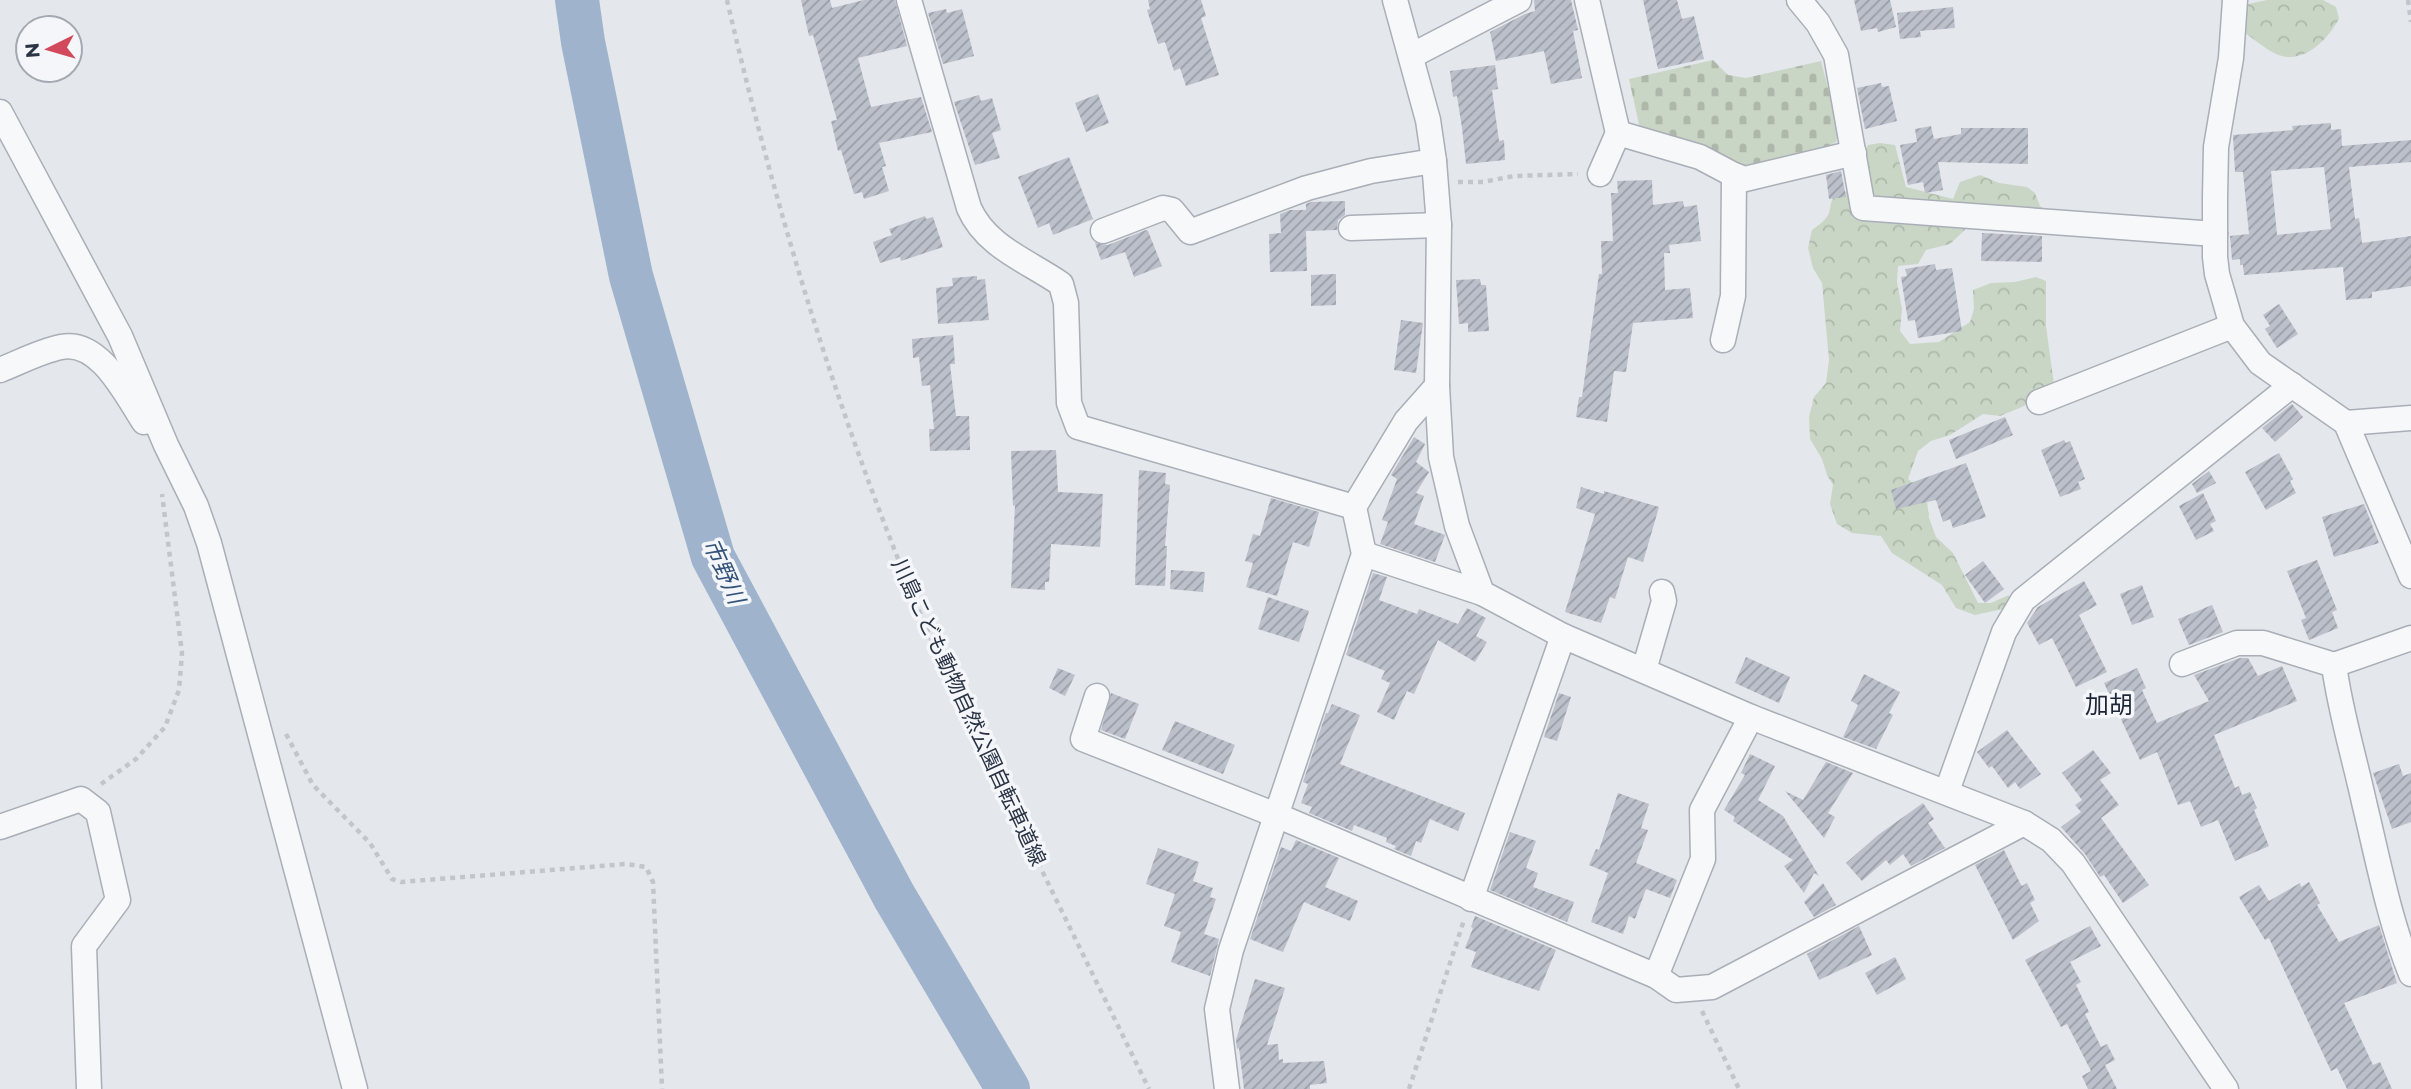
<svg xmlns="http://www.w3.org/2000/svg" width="2411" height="1089" viewBox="0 0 2411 1089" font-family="Montserrat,'Noto Sans JP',sans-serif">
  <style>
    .forest { fill: url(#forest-crowns) }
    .cemetery { fill: url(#cemetery-stones) }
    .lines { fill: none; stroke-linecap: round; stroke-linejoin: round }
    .river { stroke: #9fb4cc; stroke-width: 44 }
    .building { fill: url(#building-hatch); fill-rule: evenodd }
    .minor-casing { stroke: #a9aeb7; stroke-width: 27 }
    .path { stroke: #c2c5cb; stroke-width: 4.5; stroke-dasharray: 5 5; stroke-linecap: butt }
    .minor { stroke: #f7f8fa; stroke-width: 24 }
    .labels { text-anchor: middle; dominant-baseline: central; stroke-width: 7; stroke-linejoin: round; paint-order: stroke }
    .street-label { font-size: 21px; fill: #2b3445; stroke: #f4f6f9 }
    .water-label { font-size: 23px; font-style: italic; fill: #34527a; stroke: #f4f6f9 }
    .quarter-label { font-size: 24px; fill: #1d2536; stroke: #f4f6f9 }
  </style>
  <defs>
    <pattern id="forest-crowns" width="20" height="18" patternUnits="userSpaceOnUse" patternTransform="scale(1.75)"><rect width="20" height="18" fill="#c9d6c5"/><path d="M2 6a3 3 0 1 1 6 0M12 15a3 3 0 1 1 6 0" fill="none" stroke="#adb8ab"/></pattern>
    <pattern id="cemetery-stones" width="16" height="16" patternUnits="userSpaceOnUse" patternTransform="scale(1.75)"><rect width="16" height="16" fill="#c9d6c5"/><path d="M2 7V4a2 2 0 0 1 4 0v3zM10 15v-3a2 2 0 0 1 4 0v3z" fill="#adb8ab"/></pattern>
    <pattern id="building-hatch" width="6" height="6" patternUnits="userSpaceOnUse" patternTransform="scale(1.75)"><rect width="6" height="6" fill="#bbc0ca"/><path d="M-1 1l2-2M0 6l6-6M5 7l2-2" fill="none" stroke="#989da6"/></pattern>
  </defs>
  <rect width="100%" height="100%" fill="#e4e7ec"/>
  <g class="forest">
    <path d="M2267,0H2323L2336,7L2339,19C2327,40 2303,66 2276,54C2263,48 2253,37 2239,30L2244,5Z"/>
    <path d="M1880,143L1895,145L1906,187L1953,199L1960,182L1980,175L1999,183L2027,187L2035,193L2040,206L2052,214L1969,226L1950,244L1926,250L1918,264L1898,266L1897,282L1902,309L1900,331L1910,344L1939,342L1970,322L1974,309L1973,290L1991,283L2015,282L2036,277L2046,281V326L2054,385L2038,393L2024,406L2000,416L1983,414L1950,435L1931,441L1918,451L1908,479L1926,493L1929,518L1936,537L1953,553L1978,603H1991L2009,595L2012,607L1975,615L1956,608L1942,585L1892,553L1881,536L1852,533L1837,524L1830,504L1833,485L1827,475L1822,459L1810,439L1809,417L1814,397L1826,383L1829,360L1822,283L1813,268L1808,248L1812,230C1839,212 1824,209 1837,190L1848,192L1868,145Z"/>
  </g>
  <polygon class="cemetery" points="1713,60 1728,75 1746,78 1821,61 1839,131 1836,142 1826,147 1741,167 1692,141 1640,129 1629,79"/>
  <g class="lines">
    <polyline class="river" points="577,0 583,42 631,276 713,557 894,896 1008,1089"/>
  </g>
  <g class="building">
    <polygon points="801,0 830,0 832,8 864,0 895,0 907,46 858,58 871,107 921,97 932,132 879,143 886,166 882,167 889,191 864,199 862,192 854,194 841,150 838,151 831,121 837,120 813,35 809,36"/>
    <polygon points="1148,0 1201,0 1206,16 1201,18 1219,75 1186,86 1180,68 1174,71 1165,42 1158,44 1147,10 1150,9"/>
    <polygon points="1534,0 1571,0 1578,30 1573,31 1582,78 1551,84 1544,51 1496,61 1490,32 1525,14 1535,11"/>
    <polygon points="1643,0 1677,0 1682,19 1694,16 1704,59 1658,69"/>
    <polygon points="1854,0 1890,0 1896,27 1878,32 1877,28 1861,31"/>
    <polygon points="1953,7 1955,28 1920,31 1921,37 1900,39 1897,13"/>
    <polygon points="946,9 947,13 962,9 974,56 943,64 928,13"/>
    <polygon points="1495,65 1498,89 1492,90 1499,141 1504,140 1505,160 1466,164 1462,128 1457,96 1453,97 1450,71"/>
    <polygon points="1881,83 1882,87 1889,86 1897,121 1865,129 1857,88"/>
    <polygon points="1098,94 1109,123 1086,132 1075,103"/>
    <polygon points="979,95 981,101 992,98 1001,130 992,133 1000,158 975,165 954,102"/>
    <path d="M2331,123V130L2341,129L2342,146L2411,140V162L2349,167L2355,219L2359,218L2362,243L2411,236V286L2372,292V298L2346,300L2343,267L2244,275L2243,265H2240V259L2232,260L2230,236L2249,234L2243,172H2235L2233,135L2293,130L2292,126ZM2324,167L2331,229L2277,235L2271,171Z"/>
    <polygon points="1931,126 1934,139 1961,134 1961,128 2028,128 2028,164 1938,162 1943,190 1925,193 1923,182 1908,185 1900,145 1917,142 1915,129"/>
    <polygon points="1069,157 1093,219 1053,235 1049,223 1038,228 1018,177"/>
    <polygon points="1841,171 1846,197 1829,199 1826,175"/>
    <polygon points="1652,180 1653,205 1683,201 1684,207 1697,205 1701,241 1669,245 1670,253 1664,253 1665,290 1690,288 1693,318 1633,323 1626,372 1614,371 1607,422 1576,417 1579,397 1582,397 1599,274 1602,274 1601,241 1613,241 1611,193 1618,193 1617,181"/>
    <polygon points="1345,201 1345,215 1338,220 1337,230 1306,231 1307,271 1270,272 1269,234 1281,233 1280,214 1290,210 1306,210 1306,204 1311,202"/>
    <polygon points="925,216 926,219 933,217 943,247 901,261 900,257 880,263 873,242 892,235 889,229"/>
    <polygon points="1146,230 1148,231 1162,266 1134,277 1125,252 1101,260 1095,243 1108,245"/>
    <polygon points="1982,233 2042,236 2042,262 1981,261"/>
    <polygon points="1935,264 1936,270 1952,268 1962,331 1918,338 1915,320 1908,321 1901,277 1907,276 1905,269"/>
    <polygon points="1336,274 1336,305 1311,306 1311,275"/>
    <polygon points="977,276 977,280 985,279 989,320 938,324 936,288 953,286 952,278"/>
    <polygon points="1480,279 1481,285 1486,285 1489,331 1468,332 1468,323 1459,324 1456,280"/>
    <polygon points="2279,304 2298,334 2277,348 2265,329 2270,326 2263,315"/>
    <polygon points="1401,320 1423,323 1416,373 1394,370"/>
    <polygon points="953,335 955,364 950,364 956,416 969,416 970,450 930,451 929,429 934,429 930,385 922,386 919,357 913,358 912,339"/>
    <polygon points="2292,404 2303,417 2275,442 2262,428"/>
    <polygon points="2005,417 2013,435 1956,459 1949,440"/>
    <polygon points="1414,437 1425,444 1416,462 1429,472 1416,493 1424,496 1414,524 1445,535 1435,562 1380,544 1388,522 1382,520 1397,479 1391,475"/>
    <polygon points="2064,440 2066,443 2070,441 2085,479 2078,482 2081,489 2060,497 2041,450"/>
    <polygon points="1056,450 1058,492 1103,494 1100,547 1051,544 1049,582 1045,582 1045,590 1011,588 1015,505 1013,506 1011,451"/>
    <polygon points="2279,453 2293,479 2290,481 2296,493 2266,510 2245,472"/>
    <polygon points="1966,463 1986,517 1953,528 1950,519 1943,522 1936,500 1896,509 1891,490"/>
    <polygon points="1139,470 1166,473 1165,484 1170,485 1165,546 1167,546 1165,586 1135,585"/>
    <polygon points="2209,471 2216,483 2197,493 2192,484"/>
    <polygon points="1581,487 1604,494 1604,491 1659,507 1643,562 1628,557 1615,599 1610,597 1601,623 1565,612 1595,514 1576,508"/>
    <polygon points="2203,493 2216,521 2210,524 2214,531 2196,540 2179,506"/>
    <polygon points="1271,498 1319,512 1309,547 1293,542 1277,596 1246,587 1253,563 1245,561 1253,534 1260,536"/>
    <polygon points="2364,504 2379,543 2334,557 2322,517"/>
    <polygon points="2317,560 2337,610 2332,612 2338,628 2309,640 2301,620 2306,618 2287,571"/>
    <polygon points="1983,561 2004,589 1985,603 1965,575"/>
    <polygon points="1171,570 1205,572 1203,592 1170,589"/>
    <polygon points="1373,573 1387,577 1379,600 1417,614 1419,609 1458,624 1467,608 1486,618 1476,636 1487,642 1475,662 1438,640 1414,694 1407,691 1394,720 1377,712 1390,683 1381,679 1385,671 1346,655"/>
    <polygon points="2084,581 2097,605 2079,615 2107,672 2076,687 2052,638 2039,645 2027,623 2038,607"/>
    <polygon points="2142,585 2154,617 2132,625 2120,594"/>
    <polygon points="1268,597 1309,611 1299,642 1258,629"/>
    <polygon points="2212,605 2223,632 2189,645 2178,619"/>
    <polygon points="1746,657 1790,677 1779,703 1735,683"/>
    <polygon points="2240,658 2248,658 2258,676 2282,666 2297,701 2214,735 2235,788 2239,786 2242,795 2250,792 2257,808 2254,810 2269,846 2235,861 2218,820 2201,827 2190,801 2178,805 2157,752 2140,760 2104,683 2137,668 2146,688 2142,690 2157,723 2209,701 2194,675"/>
    <polygon points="1058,668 1075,675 1065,696 1049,688"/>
    <polygon points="1864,674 1900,692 1889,713 1893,715 1876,749 1843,737 1858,705 1851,701"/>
    <polygon points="1111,693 1139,704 1125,739 1101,730"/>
    <polygon points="1559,693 1571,697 1557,741 1544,737"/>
    <polygon points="1332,704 1360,715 1340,764 1465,813 1458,831 1430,819 1421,843 1416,841 1411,856 1394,849 1396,846 1386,842 1387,838 1354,825 1352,831 1309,813 1312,807 1301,803 1308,784 1303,782 1326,713 1328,713"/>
    <polygon points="1175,721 1235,745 1223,774 1162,750"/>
    <polygon points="2007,730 2041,774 2020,789 2015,782 2008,788 1992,766 1989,768 1977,752"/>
    <polygon points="2093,750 2111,773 2100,780 2119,805 2101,818 2149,885 2123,903 2104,875 2100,877 2085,854 2061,827 2081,812 2075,805 2082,800 2062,773"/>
    <polygon points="1750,754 1775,766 1758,800 1783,816 1819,876 1814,873 1804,893 1784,866 1793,860 1733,821 1735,817 1724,810 1745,775 1741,773"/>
    <polygon points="1826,762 1853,773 1828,813 1835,817 1824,838 1785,791 1803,800"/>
    <polygon points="2399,764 2403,776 2411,773 2411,822 2392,829 2373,773"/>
    <polygon points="1618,793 1649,804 1641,828 1648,830 1636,863 1677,880 1670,898 1646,889 1635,919 1629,916 1623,934 1591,922 1608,873 1589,865 1596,849 1599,850"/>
    <polygon points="1923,803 1934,819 1928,823 1945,848 1911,866 1903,854 1890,865 1886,860 1862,881 1846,863 1878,835"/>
    <polygon points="1510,832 1536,841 1526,868 1538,873 1533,887 1574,902 1567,922 1490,890"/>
    <polygon points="1296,840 1339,858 1325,887 1358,901 1350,921 1304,902 1283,952 1250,939 1281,847 1291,851"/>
    <polygon points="1158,848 1199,862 1193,881 1213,888 1210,897 1216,899 1204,934 1219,939 1210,976 1171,962 1181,932 1164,926 1175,894 1146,884"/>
    <polygon points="2004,850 2020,883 2022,886 2027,883 2035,900 2030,903 2039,921 2013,940 1975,865"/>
    <polygon points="2309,882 2320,903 2317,905 2339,942 2379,925 2397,983 2344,1003 2373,1065 2380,1062 2392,1089 2347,1089 2337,1068 2331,1071 2269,938 2265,940 2239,897 2259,885 2269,901 2300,883 2301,887"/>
    <polygon points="1823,883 1836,905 1814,917 1804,902"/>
    <polygon points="1475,916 1556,950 1539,991 1471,967 1476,952 1465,948 1473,928 1471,927"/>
    <polygon points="1859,926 1872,955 1819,980 1807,954"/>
    <polygon points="2090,926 2101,946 2070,962 2081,982 2076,985 2089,1012 2085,1014 2101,1047 2107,1044 2115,1060 2105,1065 2117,1089 2088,1089 2082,1076 2091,1071 2067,1024 2061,1027 2025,960"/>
    <polygon points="1895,957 1906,979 1877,995 1865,973"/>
    <polygon points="1255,979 1285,988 1267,1045 1278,1044 1279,1060 1283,1059 1283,1063 1324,1061 1327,1083 1310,1085 1310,1089 1244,1089 1239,1048 1237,1049 1236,1040"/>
  </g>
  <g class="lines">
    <defs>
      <g id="minor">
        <path d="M909,0L969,208C986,247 1028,261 1061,284L1066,303L1069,403L1078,427L1354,507"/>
        <polyline points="1395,0 1428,120 1434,161 1439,225 1437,386 1441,457 1457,526 1482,593 1563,636 1751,717 2024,823 2051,840 2073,863 2226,1089"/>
        <polyline points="1587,0 1618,133 1700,157 1734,175 1745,179 1854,153"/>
        <polyline points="1799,0 1818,23 1836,55 1863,208 2215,234"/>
        <polyline points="2235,0 2231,58 2216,147 2215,197 2215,257 2217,274 2226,305 2232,326 2260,363 2346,423 2411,576"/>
        <polyline points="1411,56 1519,0"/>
        <polyline points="0,112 120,336 166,445 196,506 209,543 355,1089"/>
        <polyline points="1600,174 1618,133"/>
        <polyline points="1351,228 1439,225"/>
        <polyline points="1103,231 1163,208 1172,210 1190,232 1307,188 1371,171 1434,161"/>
        <polyline points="1723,340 1733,296 1734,175"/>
        <path d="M0,370C20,362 41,351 61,347C100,339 126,395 144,422"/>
        <polyline points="2039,402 2232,326"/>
        <polyline points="2346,423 2411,418"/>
        <polyline points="1364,554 1482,593"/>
        <path d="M2411,638L2334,665C2340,711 2354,756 2364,802C2378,860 2389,919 2411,974"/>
        <polyline points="2182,664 2237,643 2263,643 2334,665"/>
        <polyline points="1644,670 1664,601 1662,592"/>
        <polyline points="1097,696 1083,739 1276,815 1656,976 1676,990 1712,987 2024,823"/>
        <polyline points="1947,791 2004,632 2023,600 2292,385"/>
        <polyline points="0,827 81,799 98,812 118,900 84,946 89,1089"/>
        <polyline points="1471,899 1563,636"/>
        <polyline points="1656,976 1703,859 1702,810 1751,717"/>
        <polyline points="1227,1089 1217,1009 1231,950 1364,554 1354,507 1406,421 1437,386"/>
      </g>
    </defs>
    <use href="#minor" class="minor-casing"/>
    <g class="path">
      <path d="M727,0C777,217 843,433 931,639C955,696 984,752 1012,809C1057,902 1103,995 1149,1089"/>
      <polyline points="2408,0 2411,22"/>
      <polyline points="1458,182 1483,182 1514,176 1578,174"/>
      <polyline points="286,734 313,785 370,843 392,879 401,882 626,864 646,867 653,882 662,1089"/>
      <polyline points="101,784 136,759 165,727 179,690 182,653 162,494"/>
      <polyline points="1702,1011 1739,1089"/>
      <polyline points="1409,1089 1464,920"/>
    </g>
    <use href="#minor" class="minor"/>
  </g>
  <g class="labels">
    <g class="street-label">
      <text transform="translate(969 712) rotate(65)">川島こども動物自然公園自転車道線</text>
    </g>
    <g class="water-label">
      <text transform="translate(724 571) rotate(66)">市野川</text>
    </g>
    <g class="quarter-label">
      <text x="2109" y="704">加胡</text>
    </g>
  </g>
  <g transform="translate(49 49) rotate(265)"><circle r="33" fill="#f4f6f9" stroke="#a4a8b1" stroke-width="2"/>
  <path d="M0-5L12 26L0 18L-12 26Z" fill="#d1495b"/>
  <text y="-10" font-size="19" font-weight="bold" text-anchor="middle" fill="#2b3445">N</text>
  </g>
</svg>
